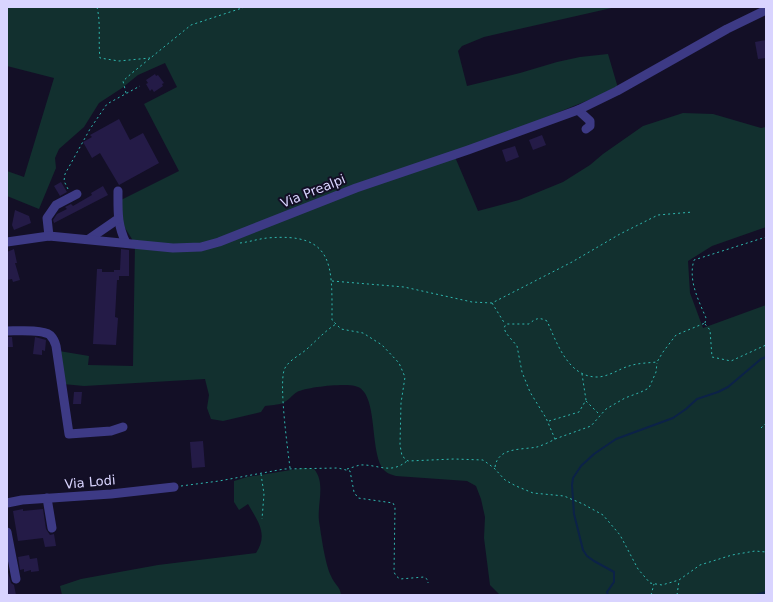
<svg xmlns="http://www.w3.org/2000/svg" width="773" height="602" viewBox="0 0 773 602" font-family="'DejaVu Sans',sans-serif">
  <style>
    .green { fill: #12302f }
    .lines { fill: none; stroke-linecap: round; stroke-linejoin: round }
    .stream { stroke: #0c2248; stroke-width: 2 }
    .building { fill: #241b47 }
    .path { stroke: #2fb8b0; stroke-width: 1; stroke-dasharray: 2 3; stroke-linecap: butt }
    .minor { stroke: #3d3a85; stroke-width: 9 }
    .labels { text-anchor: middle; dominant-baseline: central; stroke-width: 4; stroke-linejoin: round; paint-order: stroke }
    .street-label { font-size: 13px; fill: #d9d4ff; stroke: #130f26 }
  </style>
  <rect width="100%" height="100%" fill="#130f26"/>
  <g class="green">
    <path d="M7,7H616L484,37L462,46L458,51L467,86L520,73L557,62L580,57L608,54L618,88L537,121L455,157L478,211L519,200L563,182L590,165L603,154L643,126L683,113L713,114L761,128L766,127V227L712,246L688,261L690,293L703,328L766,305V595H500L490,585L484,538L485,517L481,499L476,486L467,481L396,476C393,475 388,474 385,471C368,455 380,391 355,386C345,383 306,387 297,392C292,395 288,401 283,403C278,405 270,405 265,406L261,412L223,421L211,419L207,408L209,395L205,379L84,386L63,384L59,351L89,356L88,365L133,366L135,244L122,223L121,200L179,171L144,104L177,87L165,63L138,75L122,88L99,103L84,127L59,149L55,158L56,168L39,209L7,196V171L24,177L54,78L7,66Z"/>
    <path d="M303,468L314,469C326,483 317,504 319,521C321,534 325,564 331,576C334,584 340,586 341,595H62L60,586L81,579L158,565L256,553C269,534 257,520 248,504L239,510L234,502V481L247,477Z"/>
  </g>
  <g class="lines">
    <g class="stream">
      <polyline points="608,595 607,592 614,582 614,572 594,561 587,556 583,550 574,514 572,485 573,478 581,466 594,454 616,439 673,418 686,409 697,399 718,392 728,387 761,359 766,357"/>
      <polyline points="756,595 766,592"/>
    </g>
  </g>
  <g class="building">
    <polygon points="766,40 766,58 758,59 755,42"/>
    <polygon points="155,74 156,76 158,75 164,83 162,84 163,86 154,92 152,89 150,91 146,84 148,83 146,80"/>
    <polygon points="119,119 130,140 143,133 159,163 119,185 100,153 92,158 83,142 92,137 90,135"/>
    <polygon points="542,135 546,145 533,150 529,140"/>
    <polygon points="515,146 519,157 506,162 502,150"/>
    <polygon points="61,182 67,192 60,196 54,186"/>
    <polygon points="103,186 108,195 54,223 53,220 57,214 67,209 65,207 71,204 73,206 92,195 91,193"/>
    <polygon points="15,210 29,216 31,223 14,230 12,225"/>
    <polygon points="14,249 17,263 15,263 20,280 13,282 12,279 7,280 7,252"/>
    <polygon points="121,249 129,250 129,276 119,276 119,280 117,280 115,317 118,318 116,345 93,344 97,269 102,269 102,272 114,272 114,270 120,270"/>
    <polygon points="7,337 12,337 13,347 7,347"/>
    <polygon points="35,337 46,340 45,351 42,350 42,355 33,354"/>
    <polygon points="74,392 82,392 81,404 73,404"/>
    <polygon points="203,441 205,467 192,468 190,442"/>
    <polygon points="23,509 23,511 43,509 46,529 50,535 54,534 56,546 45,547 43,538 18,541 13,511"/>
    <polygon points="29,555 30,559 37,558 39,571 31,572 31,570 24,572 24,569 20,570 18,557"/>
    <polygon points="7,572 8,572 11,583 14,585 16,595 7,595"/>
  </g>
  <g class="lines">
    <g class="path">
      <path d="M97,7C101,24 98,41 100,58L119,61L150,58"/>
      <polyline points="126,93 123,81 132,73 191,25 245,7"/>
      <polyline points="68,189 64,181 65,174 90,129 107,104 140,86"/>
      <path d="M240,243C249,242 258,239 267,238C335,232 332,266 332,320L341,329L363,333L382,345L399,363L405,377L401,403L400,445L402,456L408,461L454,459L483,460L494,468L505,480L516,486L533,493L564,496L583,504L603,515L620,535L638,569L650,583L662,585L679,580L700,565L732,555L755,551L766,552"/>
      <polyline points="332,281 404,287 472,302 492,303 572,262 620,234 658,215 693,212"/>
      <polyline points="492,303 505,324"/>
      <path d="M705,323L706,318C698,299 688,280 694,260L766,237"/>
      <polyline points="705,324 710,330 712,357 731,361 766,345"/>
      <polyline points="586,401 600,415"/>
      <polyline points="549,421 579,412 586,400 582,374"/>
      <polyline points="761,428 766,423"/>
      <polyline points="555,439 591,426 606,409 625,398 641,392 649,388 656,372 657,363"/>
      <path d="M495,467C498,447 521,450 537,447C543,445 550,442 555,439L546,418L530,392L522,372L517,346L506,333L504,328L506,324H529C536,318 539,317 547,321C557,343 568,377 597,377C608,377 619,369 629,366C638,363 648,363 657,362L663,352L676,335L705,323"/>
      <path d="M290,468C288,451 278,380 285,368C290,359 301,355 308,348C317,340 325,331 336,324"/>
      <path d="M347,469C351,468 356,466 360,465C378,464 390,475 407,461"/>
      <polyline points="261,474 264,494 262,519"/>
      <polyline points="181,486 219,481 284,469 338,468 350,471 354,492 358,498 393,503 395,507 394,572 396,576 400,579 424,577 428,580 428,583"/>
      <polyline points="651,595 654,584"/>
      <polyline points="677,595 679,581"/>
    </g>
    <g class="minor">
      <polyline points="578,110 590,121 590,126 586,129"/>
      <path d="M118,191C118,212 117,224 126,243"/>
      <polyline points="49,236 47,218 56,205 77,194"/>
      <polyline points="89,239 118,219"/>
      <polyline points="7,242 49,236 173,248 201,247 219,242 356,188 468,150 578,110 617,91 727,29 766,10"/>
      <path d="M7,331C17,331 42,329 50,335C53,338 55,342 56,346L69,434L111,431L123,427"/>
      <polyline points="47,498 52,528"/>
      <polyline points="7,503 22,500 111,494 174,487"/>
      <polyline points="7,532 16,579"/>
    </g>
  </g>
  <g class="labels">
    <g class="street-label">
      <text transform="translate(313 191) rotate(-22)">Via Prealpi</text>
      <text transform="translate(90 482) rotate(-5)">Via Lodi</text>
    </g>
  </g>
  <rect width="773" height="602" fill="none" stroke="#d9d4ff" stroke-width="16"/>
</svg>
